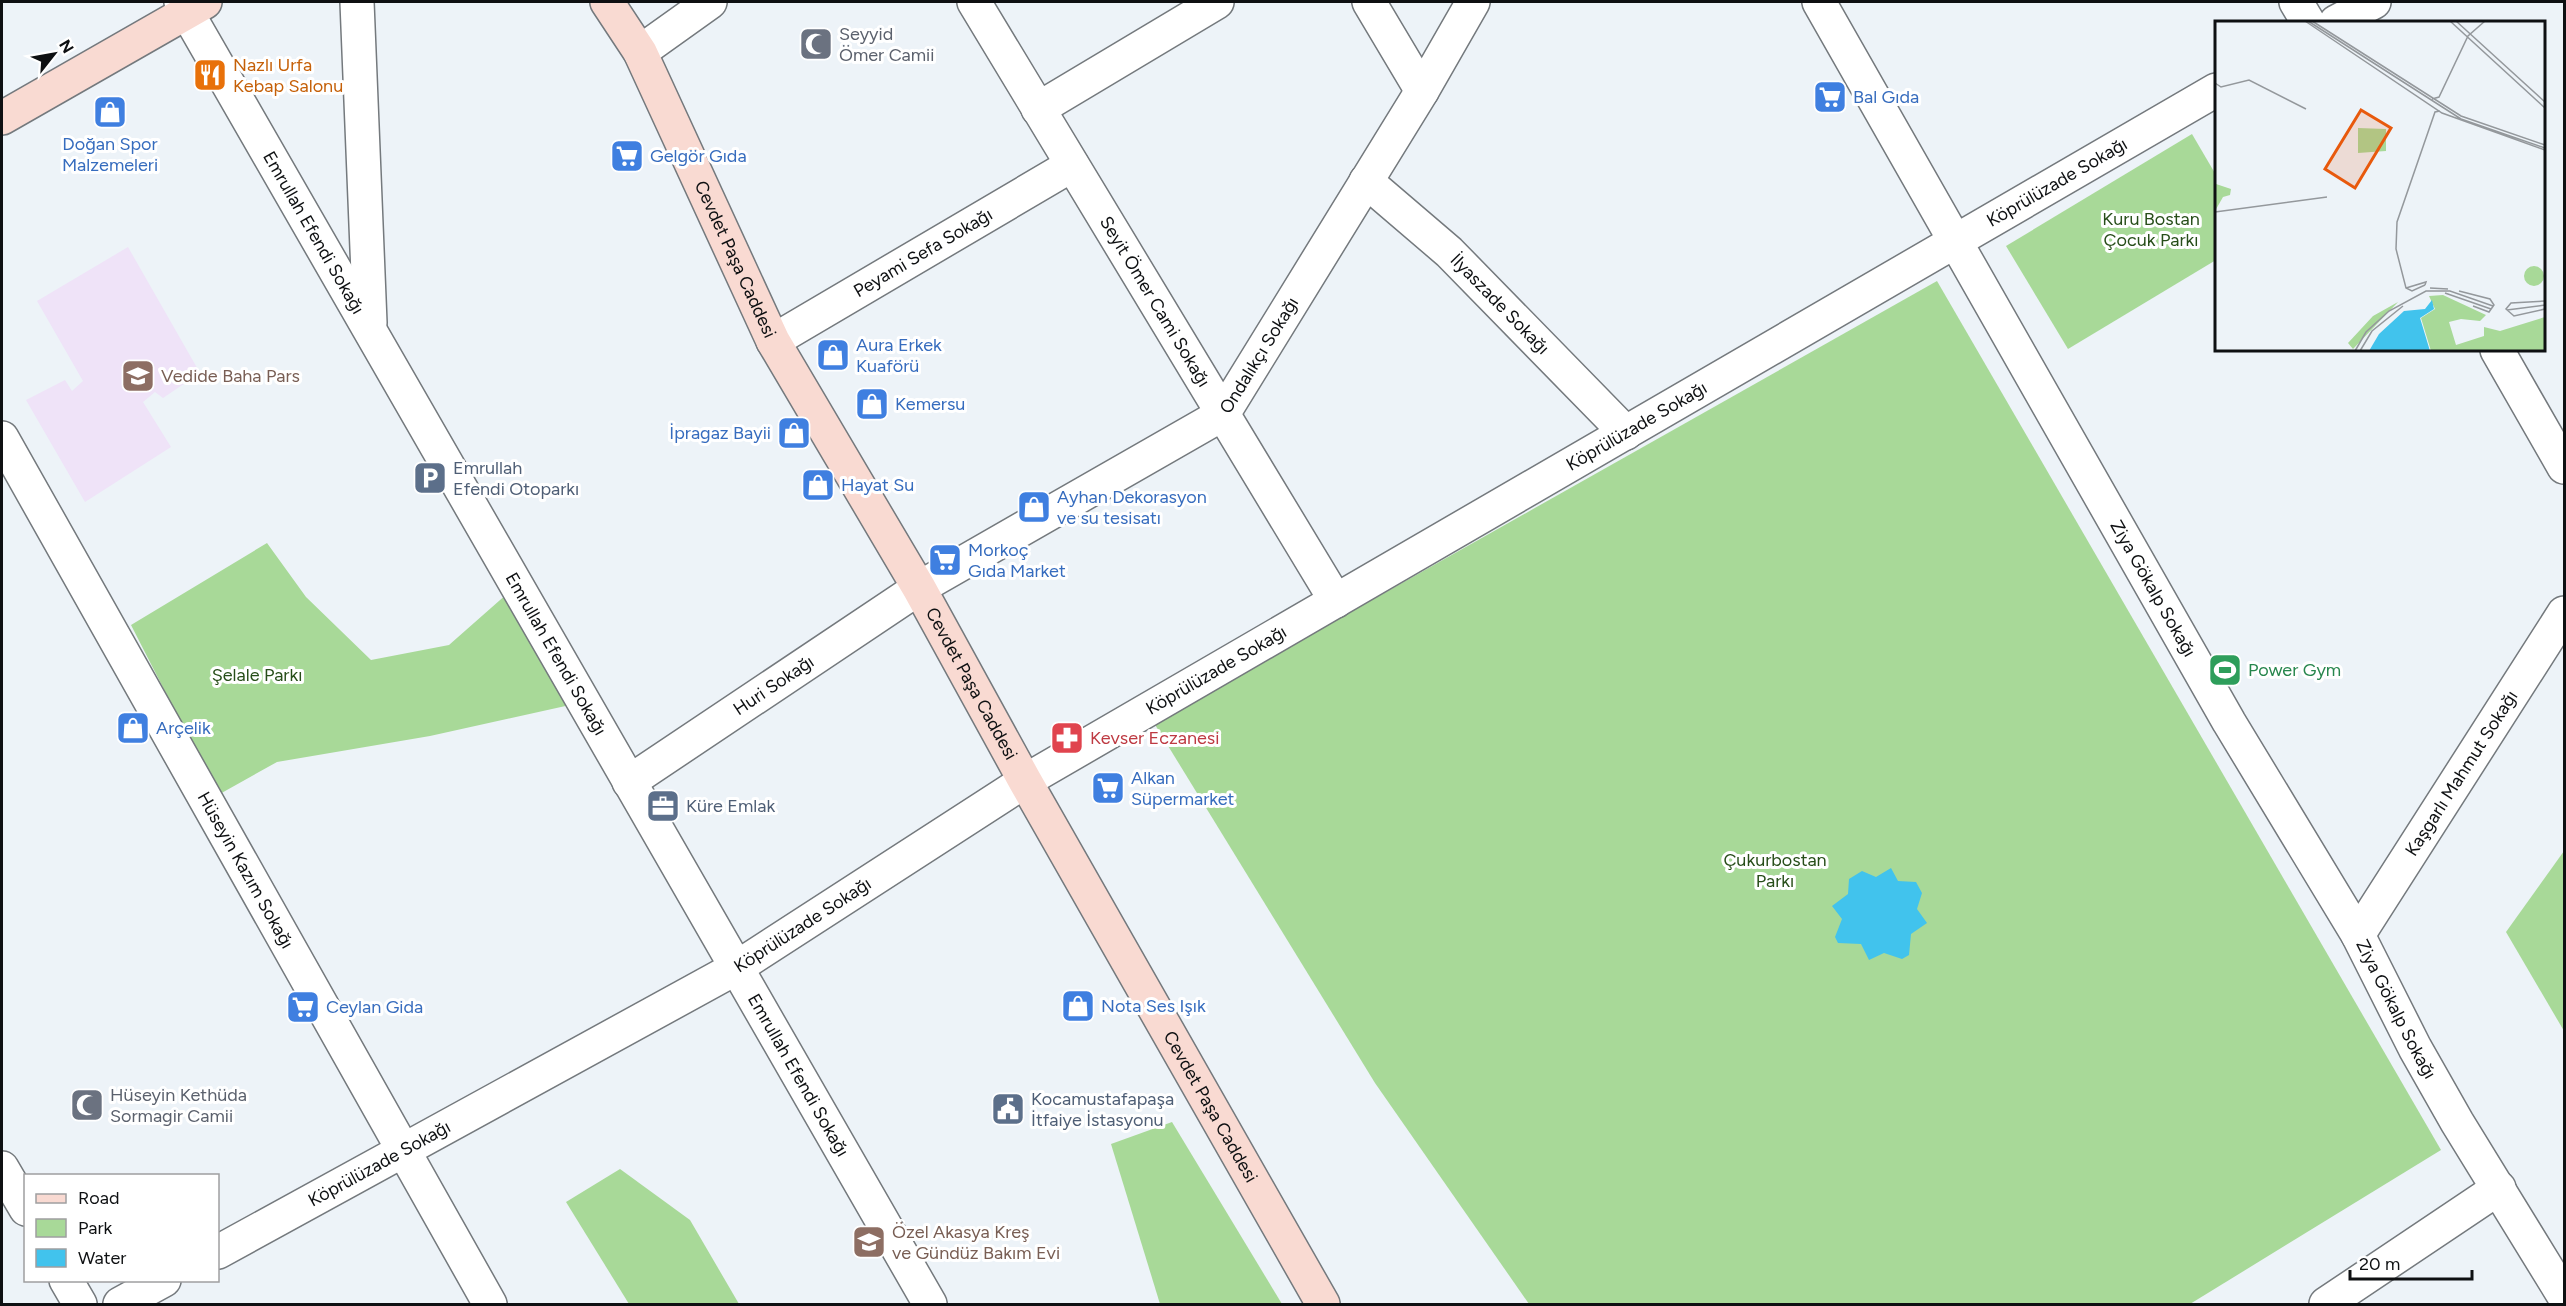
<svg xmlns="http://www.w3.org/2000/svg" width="2566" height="1306" viewBox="0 0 2566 1306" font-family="Figtree,sans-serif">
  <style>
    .education { fill: #efe3f8 }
    .green { fill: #a8d998 }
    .water { fill: #41c3ed }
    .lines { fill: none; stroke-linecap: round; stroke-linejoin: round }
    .street-casing { stroke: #74797d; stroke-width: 36 }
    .secondary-casing { stroke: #74797d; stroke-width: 36 }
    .street { stroke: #fff; stroke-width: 33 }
    .secondary { stroke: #f9dad2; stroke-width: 33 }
    .labels { text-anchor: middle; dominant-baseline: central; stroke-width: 6; stroke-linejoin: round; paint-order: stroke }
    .worship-label { font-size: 18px; fill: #5b616d; stroke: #fff; text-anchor: start }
    .food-label { font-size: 18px; fill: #c56008; stroke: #fff; text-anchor: start }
    .shop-label { font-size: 18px; fill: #366cbe; stroke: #fff; text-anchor: start }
    .street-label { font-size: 18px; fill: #0e1012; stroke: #fff }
    .park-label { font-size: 18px; fill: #274e19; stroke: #fff }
    .education-label { font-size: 18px; fill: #785e54; stroke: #fff; text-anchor: start }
    .service-label { font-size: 18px; fill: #4e5e75; stroke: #fff; text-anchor: start }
    .leisure-label { font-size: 18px; fill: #27864d; stroke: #fff; text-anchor: start }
    .health-label { font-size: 18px; fill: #be3a42; stroke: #fff; text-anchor: start }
    .inset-road { fill: none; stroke: #94989c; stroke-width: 1.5 }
    .view { fill: #e8590c; fill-opacity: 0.15; stroke: #e8590c; stroke-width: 3 }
    .inset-edge { fill: none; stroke: #0e1012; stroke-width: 3 }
  </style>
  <rect width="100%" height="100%" fill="#edf3f8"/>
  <polygon class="education" points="128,247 200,373 163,398 155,392 143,402 171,447 85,502 26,400 65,380 72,391 83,381 37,301"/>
  <g class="green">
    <polygon points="2192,134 2216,175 2216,260 2068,349 2006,246"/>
    <polygon points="1937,281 2441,1150 2190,1304 1529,1304 1375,1083 1154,723"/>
    <polygon points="267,543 306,597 371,660 449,645 508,593 570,705 430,736 277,762 218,795 131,625"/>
    <polygon points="2564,851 2564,1031 2506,932"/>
    <polygon points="1172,1122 1282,1304 1160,1304 1111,1144"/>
    <polygon points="620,1169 690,1220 739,1304 629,1304 566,1202"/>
  </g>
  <polygon class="water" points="1891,868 1898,881 1916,882 1922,893 1917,909 1927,923 1911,934 1909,955 1902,959 1884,953 1869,960 1861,944 1838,943 1835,937 1842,919 1832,906 1848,894 1849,879 1862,871 1876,877"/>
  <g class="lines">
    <defs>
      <g id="street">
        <path id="s1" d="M181,2L930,1304"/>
        <polyline points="357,2 370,323"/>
        <path id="s2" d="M974,2L1336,601"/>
        <polyline points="1369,2 1422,91"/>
        <path id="s3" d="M1819,2L2229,722L2358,935L2415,1048L2457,1122L2564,1296"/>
        <polyline points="2296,2 2308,22"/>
        <polyline points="2336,22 2374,2"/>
        <polyline points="640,52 710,2"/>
        <polyline points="1038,109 1217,2"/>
        <path id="s4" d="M1366,181L1449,252L1626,433"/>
        <path id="s5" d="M773,341L1072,165"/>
        <polyline points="2497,350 2564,467"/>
        <path id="s6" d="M2,438L490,1304"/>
        <path id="s7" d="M629,782L919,588L1223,414L1422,91L1473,2"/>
        <path id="s8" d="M2358,935L2564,613"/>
        <polyline points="2,1168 26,1209"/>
        <path id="s9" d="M218,1252L736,968L1025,781L2216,90"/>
        <polyline points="66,1280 80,1304"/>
        <polyline points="120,1304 164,1280"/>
        <polyline points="2326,1304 2499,1188"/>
      </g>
      <g id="secondary">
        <path id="s10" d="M607,2L640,52L773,341L919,588L1025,781L1323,1304"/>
        <polyline points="2,118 205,2"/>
      </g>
    </defs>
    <use href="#street" class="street-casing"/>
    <use href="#secondary" class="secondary-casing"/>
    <use href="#street" class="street"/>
    <use href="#secondary" class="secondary"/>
  </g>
  <defs>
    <symbol id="mosque-square" viewBox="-11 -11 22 22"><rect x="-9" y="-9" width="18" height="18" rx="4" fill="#6b7280" stroke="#fff"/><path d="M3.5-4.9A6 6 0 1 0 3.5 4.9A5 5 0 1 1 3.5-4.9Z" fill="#fff"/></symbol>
    <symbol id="restaurant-square" viewBox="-11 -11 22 22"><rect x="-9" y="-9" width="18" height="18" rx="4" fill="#e8710a" stroke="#fff"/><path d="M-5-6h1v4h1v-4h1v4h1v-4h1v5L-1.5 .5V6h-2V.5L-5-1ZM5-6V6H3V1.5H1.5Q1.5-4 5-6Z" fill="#fff"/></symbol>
    <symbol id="supermarket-square" viewBox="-11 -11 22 22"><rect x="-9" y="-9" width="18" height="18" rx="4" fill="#3f7fe0" stroke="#fff"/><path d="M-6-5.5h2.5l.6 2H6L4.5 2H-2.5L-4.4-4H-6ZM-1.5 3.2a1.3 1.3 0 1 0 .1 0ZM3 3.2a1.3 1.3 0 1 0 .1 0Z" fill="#fff"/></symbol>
    <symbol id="shop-square" viewBox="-11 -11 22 22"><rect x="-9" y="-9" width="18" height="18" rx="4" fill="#3f7fe0" stroke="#fff"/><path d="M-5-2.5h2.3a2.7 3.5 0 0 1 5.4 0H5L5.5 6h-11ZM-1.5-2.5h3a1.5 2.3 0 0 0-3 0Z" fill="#fff"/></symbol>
    <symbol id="school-square" viewBox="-11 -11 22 22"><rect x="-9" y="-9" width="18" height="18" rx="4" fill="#8d6e63" stroke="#fff"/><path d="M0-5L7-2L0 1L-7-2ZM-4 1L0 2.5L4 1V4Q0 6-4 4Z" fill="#fff"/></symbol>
    <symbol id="parking-square" viewBox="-11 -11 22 22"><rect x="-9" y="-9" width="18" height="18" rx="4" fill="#5c6f8a" stroke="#fff"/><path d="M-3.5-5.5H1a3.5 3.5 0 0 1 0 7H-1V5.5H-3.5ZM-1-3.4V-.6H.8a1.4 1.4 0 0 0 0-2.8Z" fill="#fff"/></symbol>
    <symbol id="stadium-square" viewBox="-11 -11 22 22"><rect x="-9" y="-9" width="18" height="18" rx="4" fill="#2e9e5b" stroke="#fff"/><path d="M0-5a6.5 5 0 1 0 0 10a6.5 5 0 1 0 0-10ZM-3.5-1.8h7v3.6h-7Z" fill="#fff"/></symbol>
    <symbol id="pharmacy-square" viewBox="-11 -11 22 22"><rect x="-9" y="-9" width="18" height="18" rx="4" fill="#e0444e" stroke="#fff"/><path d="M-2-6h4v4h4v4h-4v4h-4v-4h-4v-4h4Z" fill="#fff"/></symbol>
    <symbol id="office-square" viewBox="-11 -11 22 22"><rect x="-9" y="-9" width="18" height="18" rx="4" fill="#5c6f8a" stroke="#fff"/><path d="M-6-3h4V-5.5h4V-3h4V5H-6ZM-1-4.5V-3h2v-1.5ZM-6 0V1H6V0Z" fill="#fff"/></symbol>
    <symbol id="civic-square" viewBox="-11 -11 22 22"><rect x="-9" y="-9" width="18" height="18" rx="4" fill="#5c6f8a" stroke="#fff"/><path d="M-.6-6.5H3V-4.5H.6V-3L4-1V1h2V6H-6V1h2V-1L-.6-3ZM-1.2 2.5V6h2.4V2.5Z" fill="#fff"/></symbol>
  </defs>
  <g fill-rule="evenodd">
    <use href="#mosque-square" x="797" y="25" width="38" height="38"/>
    <use href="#restaurant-square" x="191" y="56" width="38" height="38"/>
    <use href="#supermarket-square" x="1811" y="78" width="38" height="38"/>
    <use href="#shop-square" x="91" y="93" width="38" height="38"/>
    <use href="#supermarket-square" x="608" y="137" width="38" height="38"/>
    <use href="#shop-square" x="814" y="336" width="38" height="38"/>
    <use href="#school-square" x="119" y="357" width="38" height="38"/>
    <use href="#shop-square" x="853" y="385" width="38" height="38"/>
    <use href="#shop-square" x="775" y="414" width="38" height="38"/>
    <use href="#parking-square" x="411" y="459" width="38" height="38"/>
    <use href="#shop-square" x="799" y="466" width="38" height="38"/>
    <use href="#shop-square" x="1015" y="488" width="38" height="38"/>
    <use href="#supermarket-square" x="926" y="541" width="38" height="38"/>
    <use href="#stadium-square" x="2206" y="651" width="38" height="38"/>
    <use href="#shop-square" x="114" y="709" width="38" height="38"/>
    <use href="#pharmacy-square" x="1048" y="719" width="38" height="38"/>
    <use href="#supermarket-square" x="1089" y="769" width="38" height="38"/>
    <use href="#office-square" x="644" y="787" width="38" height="38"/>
    <use href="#shop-square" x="1059" y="987" width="38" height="38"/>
    <use href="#supermarket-square" x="284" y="988" width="38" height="38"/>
    <use href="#mosque-square" x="68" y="1086" width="38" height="38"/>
    <use href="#civic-square" x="989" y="1090" width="38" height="38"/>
    <use href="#school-square" x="850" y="1223" width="38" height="38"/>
  </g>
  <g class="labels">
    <g class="worship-label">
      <text x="839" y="34">Seyyid<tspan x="839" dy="21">Ömer Camii</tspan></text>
      <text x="110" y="1095">Hüseyin Kethüda<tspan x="110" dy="21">Sormagir Camii</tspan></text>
    </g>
    <g class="food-label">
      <text x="233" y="65">Nazlı Urfa<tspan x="233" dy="21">Kebap Salonu</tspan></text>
    </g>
    <g class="shop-label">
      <text x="1853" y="97">Bal Gıda</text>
      <text x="110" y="144" text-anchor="middle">Doğan Spor<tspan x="110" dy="21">Malzemeleri</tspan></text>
      <text x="650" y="156">Gelgör Gıda</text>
      <text x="856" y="345">Aura Erkek<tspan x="856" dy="21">Kuaförü</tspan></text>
      <text x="895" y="404">Kemersu</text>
      <text x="771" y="433" text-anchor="end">İpragaz Bayii</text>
      <text x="841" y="485">Hayat Su</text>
      <text x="1057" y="497">Ayhan Dekorasyon<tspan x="1057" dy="21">ve su tesisatı</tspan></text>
      <text x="968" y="550">Morkoç<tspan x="968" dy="21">Gıda Market</tspan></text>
      <text x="156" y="728">Arçelik</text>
      <text x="1131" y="778">Alkan<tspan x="1131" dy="21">Süpermarket</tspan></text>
      <text x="1101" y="1006">Nota Ses Işık</text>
      <text x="326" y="1007">Ceylan Gida</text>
    </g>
    <g class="street-label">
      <text stroke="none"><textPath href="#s9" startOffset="2128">Köprülüzade Sokağı</textPath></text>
      <text stroke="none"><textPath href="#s1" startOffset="266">Emrullah Efendi Sokağı</textPath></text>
      <text stroke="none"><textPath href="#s5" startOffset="174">Peyami Sefa Sokağı</textPath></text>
      <text stroke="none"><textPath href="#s10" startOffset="288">Cevdet Paşa Caddesi</textPath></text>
      <text stroke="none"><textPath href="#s2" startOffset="350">Seyit Ömer Cami Sokağı</textPath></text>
      <text stroke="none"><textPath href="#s4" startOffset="182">İlyaszade Sokağı</textPath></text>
      <text stroke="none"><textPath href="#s7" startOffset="768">Ondalıkçı Sokağı</textPath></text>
      <text stroke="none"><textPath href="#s9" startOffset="1642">Köprülüzade Sokağı</textPath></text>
      <text stroke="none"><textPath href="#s3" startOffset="675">Ziya Gökalp Sokağı</textPath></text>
      <text stroke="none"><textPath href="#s1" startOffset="752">Emrullah Efendi Sokağı</textPath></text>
      <text stroke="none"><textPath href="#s9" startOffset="1156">Köprülüzade Sokağı</textPath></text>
      <text stroke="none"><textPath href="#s10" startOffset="774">Cevdet Paşa Caddesi</textPath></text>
      <text stroke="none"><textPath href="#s7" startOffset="174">Huri Sokağı</textPath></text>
      <text stroke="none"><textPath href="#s8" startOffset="192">Kaşgarlı Mahmut Sokağı</textPath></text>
      <text stroke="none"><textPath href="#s6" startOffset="496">Hüseyin Kazım Sokağı</textPath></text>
      <text stroke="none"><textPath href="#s9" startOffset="670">Köprülüzade Sokağı</textPath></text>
      <text stroke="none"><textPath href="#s3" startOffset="1161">Ziya Gökalp Sokağı</textPath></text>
      <text stroke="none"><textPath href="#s1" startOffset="1238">Emrullah Efendi Sokağı</textPath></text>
      <text stroke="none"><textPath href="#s10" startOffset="1260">Cevdet Paşa Caddesi</textPath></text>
      <text stroke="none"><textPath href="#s9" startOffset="184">Köprülüzade Sokağı</textPath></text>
    </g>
    <g class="park-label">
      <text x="2151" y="219">Kuru Bostan<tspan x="2151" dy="21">Çocuk Parkı</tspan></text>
      <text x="257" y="675">Şelale Parkı</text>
      <text x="1775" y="860">Çukurbostan<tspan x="1775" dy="21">Parkı</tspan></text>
    </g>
    <g class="education-label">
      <text x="161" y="376">Vedide Baha Pars</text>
      <text x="892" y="1232">Özel Akasya Kreş<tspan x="892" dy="21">ve Gündüz Bakım Evi</tspan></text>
    </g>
    <g class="service-label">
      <text x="453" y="468">Emrullah<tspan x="453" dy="21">Efendi Otoparkı</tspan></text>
      <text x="686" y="806">Küre Emlak</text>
      <text x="1031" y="1099">Kocamustafapaşa<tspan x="1031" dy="21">İtfaiye İstasyonu</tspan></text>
    </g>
    <g class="leisure-label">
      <text x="2248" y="670">Power Gym</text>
    </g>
    <g class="health-label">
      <text x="1090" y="738">Kevser Eczanesi</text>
    </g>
  </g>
  <g transform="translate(2215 21)">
    <rect width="330" height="330" fill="#edf3f8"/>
    <path d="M143,107L171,108V130L143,132ZM0,152L1,163L16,168L15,174L8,176L0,190ZM309 255a10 10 0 1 1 20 0a10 10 0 1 1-20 0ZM228,274L271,294L265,300L246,298L234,301L241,324L269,315V306L285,310L330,296V330H216L206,297L220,288L214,275ZM183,281L138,328L133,322L158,295Z" fill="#a8d998"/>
    <path d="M217,279L219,288L205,297L215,330H154L164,313L189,290L210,288Z" fill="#41c3ed"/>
    <path class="inset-road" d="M90,0L227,92L330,129M93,0L246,98L330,127M97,0L246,95L330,124M235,0L330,87M241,0L330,81M0,62L6,66L34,59L91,88M217,78L224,76L253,15L270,0M0,191L112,176M210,264L197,270L191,267L181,228L182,201L220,91L225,90M191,267L211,261L210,264M215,267L233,268M244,270L275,278L279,284L274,291L258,285M230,272L276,288M330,280L296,282L291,288L299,295L330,288M292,289L330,284M140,330L151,311L174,290L211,270H235L278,285M145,330L157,310L188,285"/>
    <path class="view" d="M146,89L176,107L140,167L110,148Z"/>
    <rect width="330" height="330" class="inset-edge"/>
  </g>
  <rect width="2566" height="1306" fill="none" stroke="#0e1012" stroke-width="6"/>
  <rect x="24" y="1174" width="195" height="108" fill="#ffffff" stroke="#9f9fa0" stroke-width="1.5"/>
  <rect x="36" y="1194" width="30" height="9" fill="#f9dad2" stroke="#9f9fa0" stroke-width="1.5"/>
  <text x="78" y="1204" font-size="18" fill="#0e1012">Road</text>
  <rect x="36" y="1219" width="30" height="18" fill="#a8d998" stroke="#9f9fa0" stroke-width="1.5"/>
  <text x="78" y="1234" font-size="18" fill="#0e1012">Park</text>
  <rect x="36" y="1249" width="30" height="18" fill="#41c3ed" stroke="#9f9fa0" stroke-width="1.5"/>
  <text x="78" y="1264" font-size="18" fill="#0e1012">Water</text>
  <g transform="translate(54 54) rotate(59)" stroke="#ffffff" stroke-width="4.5" paint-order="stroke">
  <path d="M0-4.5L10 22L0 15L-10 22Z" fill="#0e1012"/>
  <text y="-9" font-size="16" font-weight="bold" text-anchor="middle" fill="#0e1012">N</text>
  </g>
  <path d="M2350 1270v9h122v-9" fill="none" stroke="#0e1012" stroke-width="3"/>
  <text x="2359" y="1270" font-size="18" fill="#0e1012" stroke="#ffffff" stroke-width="4.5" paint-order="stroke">20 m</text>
</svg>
